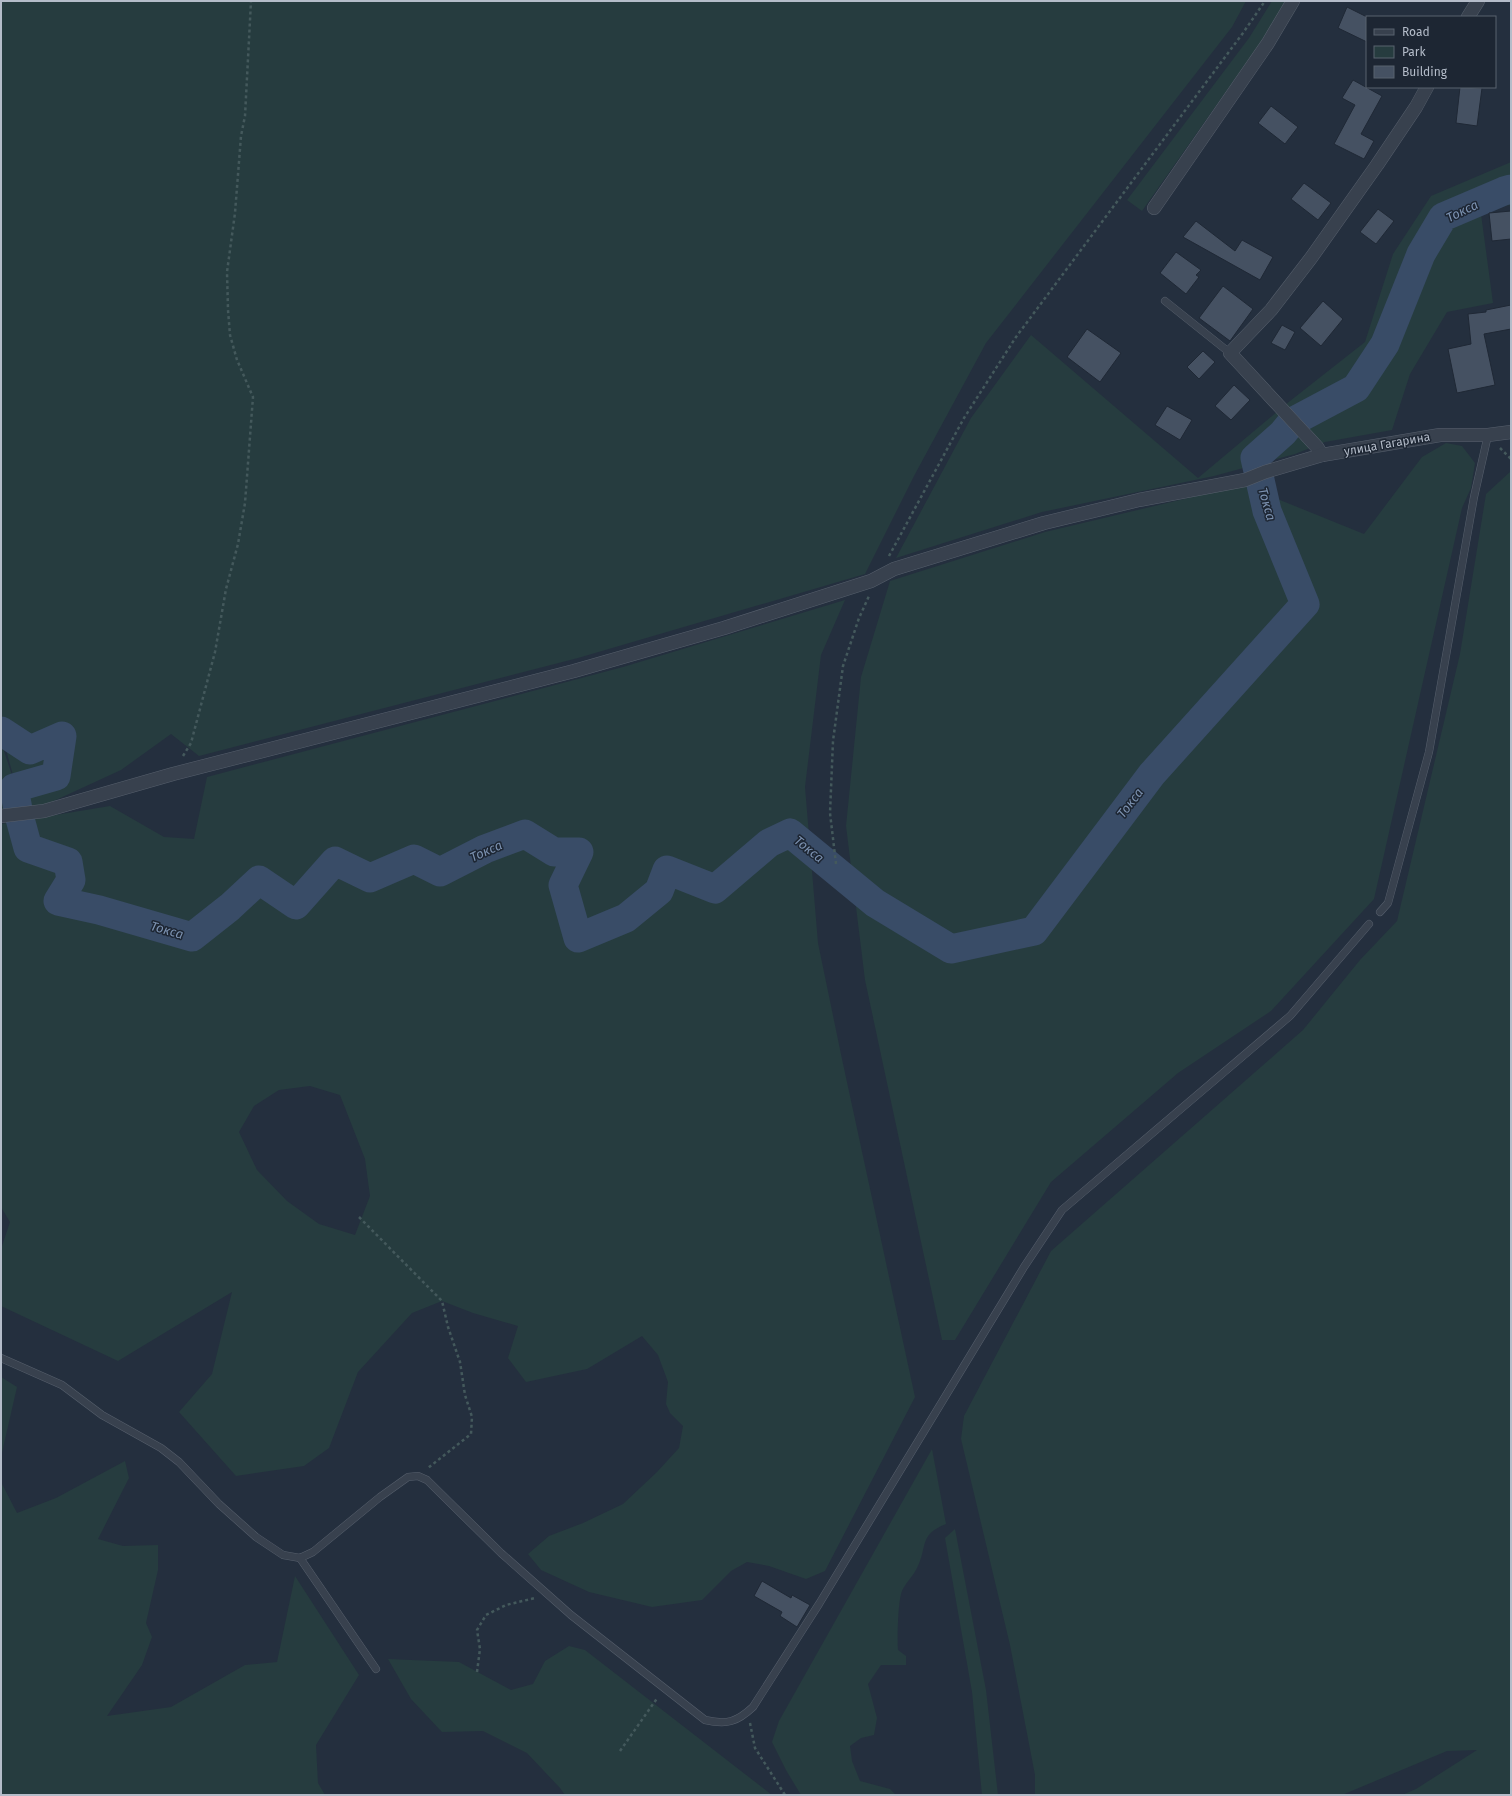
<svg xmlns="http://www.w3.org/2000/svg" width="1512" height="1796" viewBox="0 0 1512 1796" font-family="'Fira Sans',sans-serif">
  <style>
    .green { fill: #263c3f; fill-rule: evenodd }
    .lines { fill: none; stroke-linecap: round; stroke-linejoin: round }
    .river { stroke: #394c67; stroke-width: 29 }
    .building { fill: #455162; stroke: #1f2835 }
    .service-casing { stroke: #565f6c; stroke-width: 8 }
    .minor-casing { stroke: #565f6c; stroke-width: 14 }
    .path { stroke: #44595c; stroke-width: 2.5; stroke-dasharray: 3 3; stroke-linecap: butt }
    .service { stroke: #38414e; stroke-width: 7 }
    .minor { stroke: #38414e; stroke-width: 13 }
    .labels { text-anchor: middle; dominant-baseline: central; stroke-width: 3; stroke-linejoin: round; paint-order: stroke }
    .street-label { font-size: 12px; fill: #b4bcc9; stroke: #1d2633 }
    .water-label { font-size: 13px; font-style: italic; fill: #7c92b1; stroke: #1d2633 }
  </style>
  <rect width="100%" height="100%" fill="#242f3e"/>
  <g class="green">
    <polygon points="1,1 1246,1 1232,27 986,343 914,476 865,574 578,658 199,756 171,734 121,770 45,805 1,810 1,742 18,793 1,732"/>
    <polygon points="1272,1 1287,1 1272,26 1142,211 1127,200 1249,38"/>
    <polygon points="1511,162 1511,205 1487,208 1481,214 1493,303 1447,312 1410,374 1392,430 1325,442 1295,454 1214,476 1042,512 896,558 971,418 1031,335 1198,478 1290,401 1365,342 1393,254 1431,196"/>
    <polygon points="1446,443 1462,446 1475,463 1471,488 1462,508 1374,899 1271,1011 1178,1073 1051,1182 955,1340 942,1340 865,980 846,826 861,677 890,581 1045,532 1243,485 1364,534 1422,457"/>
    <polygon points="1511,471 1511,1795 1402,1795 1416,1789 1477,1750 1447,1751 1342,1795 1035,1795 1035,1775 1010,1645 961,1439 964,1416 1051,1251 1303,1030 1360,960 1397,921 1460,654 1486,494"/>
    <path d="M845,600L821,655L805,787L818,943L842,1059L915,1397L825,1571L806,1579L769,1566L747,1562L731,1571L702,1600L652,1607L589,1592L541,1570L528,1554L549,1536L583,1523L623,1504L657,1472L679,1448L683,1426L670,1413L666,1404L668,1382L658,1355L642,1336L587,1369L526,1382L508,1358L518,1326L473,1313L442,1301L412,1313L358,1372L329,1448L304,1466L236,1476L179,1412L212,1374L232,1292L118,1361L1,1306V1249L10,1222L1,1207V824L110,806L164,837L194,839L207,777L623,667ZM310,1086L340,1095L365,1159L370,1196L355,1235L319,1224L287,1201L257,1170L239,1132L254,1106L279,1090Z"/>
    <polygon points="1,1377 17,1387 1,1457"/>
    <path d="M932,1449L946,1524C918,1535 928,1547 917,1568C913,1577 903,1585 901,1594C898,1606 897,1638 898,1650L906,1656V1665H881L868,1684L877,1718L874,1735L861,1738L850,1746L852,1761L860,1781L890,1789L896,1795H801L786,1770L772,1742L779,1721Z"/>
    <polygon points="125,1461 129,1478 98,1539 123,1546 158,1545 158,1570 146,1623 152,1637 142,1665 107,1716 171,1707 245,1665 277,1662 295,1576 359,1675 316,1745 318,1783 325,1795 1,1795 1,1482 17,1513 56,1498"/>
    <polygon points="955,1529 986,1690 998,1795 982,1795 972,1692 945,1538"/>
    <polygon points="569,1646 585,1650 772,1795 565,1795 560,1788 527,1753 483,1731 442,1732 411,1699 388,1659 459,1662 511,1690 533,1684 545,1661"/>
  </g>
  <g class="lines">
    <polyline class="river" points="1,731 30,750 62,736 56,776 14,788 19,815 28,848 68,862 71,880 58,901 99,910 192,937 230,907 259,880 296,905 335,861 370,878 414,859 440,872 485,849 525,834 554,852 579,852 563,885 578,938 626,918 659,891 667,870 715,889 769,843 790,833 875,903 951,949 1034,931 1152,774 1305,604 1267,511 1255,458 1283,433 1292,422 1356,388 1385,344 1421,254 1443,217 1504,191 1511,189"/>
  </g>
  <g class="building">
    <polygon points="1347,7 1367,17 1367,42 1338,28"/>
    <polygon points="1353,80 1382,96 1361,134 1374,141 1364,159 1334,144 1355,105 1342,98"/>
    <polygon points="1460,87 1482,88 1477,126 1456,123"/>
    <polygon points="1271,106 1298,127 1285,144 1258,123"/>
    <polygon points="1304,183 1331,203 1318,220 1291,199"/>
    <polygon points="1378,209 1394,221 1376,244 1360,232"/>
    <polygon points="1511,211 1511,239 1492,241 1489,213"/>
    <polygon points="1196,221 1235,251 1242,240 1273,257 1260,280 1183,237"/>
    <polygon points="1176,252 1201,270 1196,275 1199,277 1186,294 1160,273"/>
    <polygon points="1223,286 1253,309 1230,341 1199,318"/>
    <polygon points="1323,301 1343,319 1321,346 1300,328"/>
    <polygon points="1511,305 1511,329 1484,334 1495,385 1457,393 1448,349 1471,344 1468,314 1486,312 1486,310"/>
    <polygon points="1282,325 1295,332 1285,350 1271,343"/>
    <polygon points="1087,329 1121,353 1100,382 1067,357"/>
    <polygon points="1203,351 1215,362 1199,379 1187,367"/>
    <polygon points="1234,385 1250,400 1231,420 1215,406"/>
    <polygon points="1167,406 1192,420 1180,440 1155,425"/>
    <polygon points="762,1581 791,1598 792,1595 810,1605 797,1627 780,1616 782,1612 754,1596"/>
  </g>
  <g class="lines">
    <defs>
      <g id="service">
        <polyline points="1165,301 1230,353"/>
        <polyline points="1380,912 1388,903 1429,752 1474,497 1488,435"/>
        <path d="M1,1358L62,1385L102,1415L161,1448L179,1462L219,1504L256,1537L283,1555L300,1558L313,1552L380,1497L408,1477L418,1476L427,1480L501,1553L571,1615L705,1720C727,1725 737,1722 753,1707L819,1604L1024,1267L1062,1210L1290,1016L1369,924"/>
        <polyline points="300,1558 376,1669"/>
      </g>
      <g id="minor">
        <polyline points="1468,17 1478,1"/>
        <polyline points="1154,208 1268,43 1293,1"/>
        <polyline points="1322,455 1317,447 1230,353 1271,310 1311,258 1377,165 1416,107 1427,87"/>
        <polyline points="1,816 44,811 173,774 574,671 724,628 871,581 894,569 1044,523 1139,500 1245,480 1265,472 1322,455 1440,435 1488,435 1511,432"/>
      </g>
    </defs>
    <use href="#service" class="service-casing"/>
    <use href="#minor" class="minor-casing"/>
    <g class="path">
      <polyline points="1500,448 1511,459"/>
      <polyline points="889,556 964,418 1016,337 1243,33 1265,1"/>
      <polyline points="183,756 191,743 215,652 226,589 238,544 245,503 253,397 237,360 230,335 228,310 227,272 235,213 241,136 245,116 251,1"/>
      <polyline points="836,864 830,813 833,741 843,666 859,618 869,596"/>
      <polyline points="359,1217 442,1301 448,1327 460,1362 465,1395 472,1417 471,1434 428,1468"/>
      <polyline points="477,1672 480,1649 477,1630 486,1615 506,1605 535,1598"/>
      <polyline points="750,1723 755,1748 785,1795"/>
      <polyline points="620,1751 658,1697"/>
    </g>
    <use href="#service" class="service"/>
    <use href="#minor" class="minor"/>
  </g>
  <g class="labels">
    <g class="street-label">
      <text transform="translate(1387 444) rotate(-10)">улица Гагарина</text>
    </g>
    <g class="water-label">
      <text transform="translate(1462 211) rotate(-26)">Токса</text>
      <text transform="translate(1267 504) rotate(74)">Токса</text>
      <text transform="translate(1130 803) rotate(-53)">Токса</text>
      <text transform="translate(809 849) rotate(39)">Токса</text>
      <text transform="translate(486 851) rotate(-24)">Токса</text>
      <text transform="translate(167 930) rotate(16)">Токса</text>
    </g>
  </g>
  <rect width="1512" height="1796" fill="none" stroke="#b4bcc9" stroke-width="4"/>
  <rect x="1366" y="16" width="130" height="72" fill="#1d2633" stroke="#59626f"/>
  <rect x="1374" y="29" width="20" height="6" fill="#38414e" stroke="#59626f"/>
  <text x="1402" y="36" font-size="12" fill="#b4bcc9">Road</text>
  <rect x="1374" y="46" width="20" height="12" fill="#263c3f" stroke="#59626f"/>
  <text x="1402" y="56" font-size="12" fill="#b4bcc9">Park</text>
  <rect x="1374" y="66" width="20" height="12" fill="#455162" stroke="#59626f"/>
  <text x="1402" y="76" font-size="12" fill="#b4bcc9">Building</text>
</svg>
